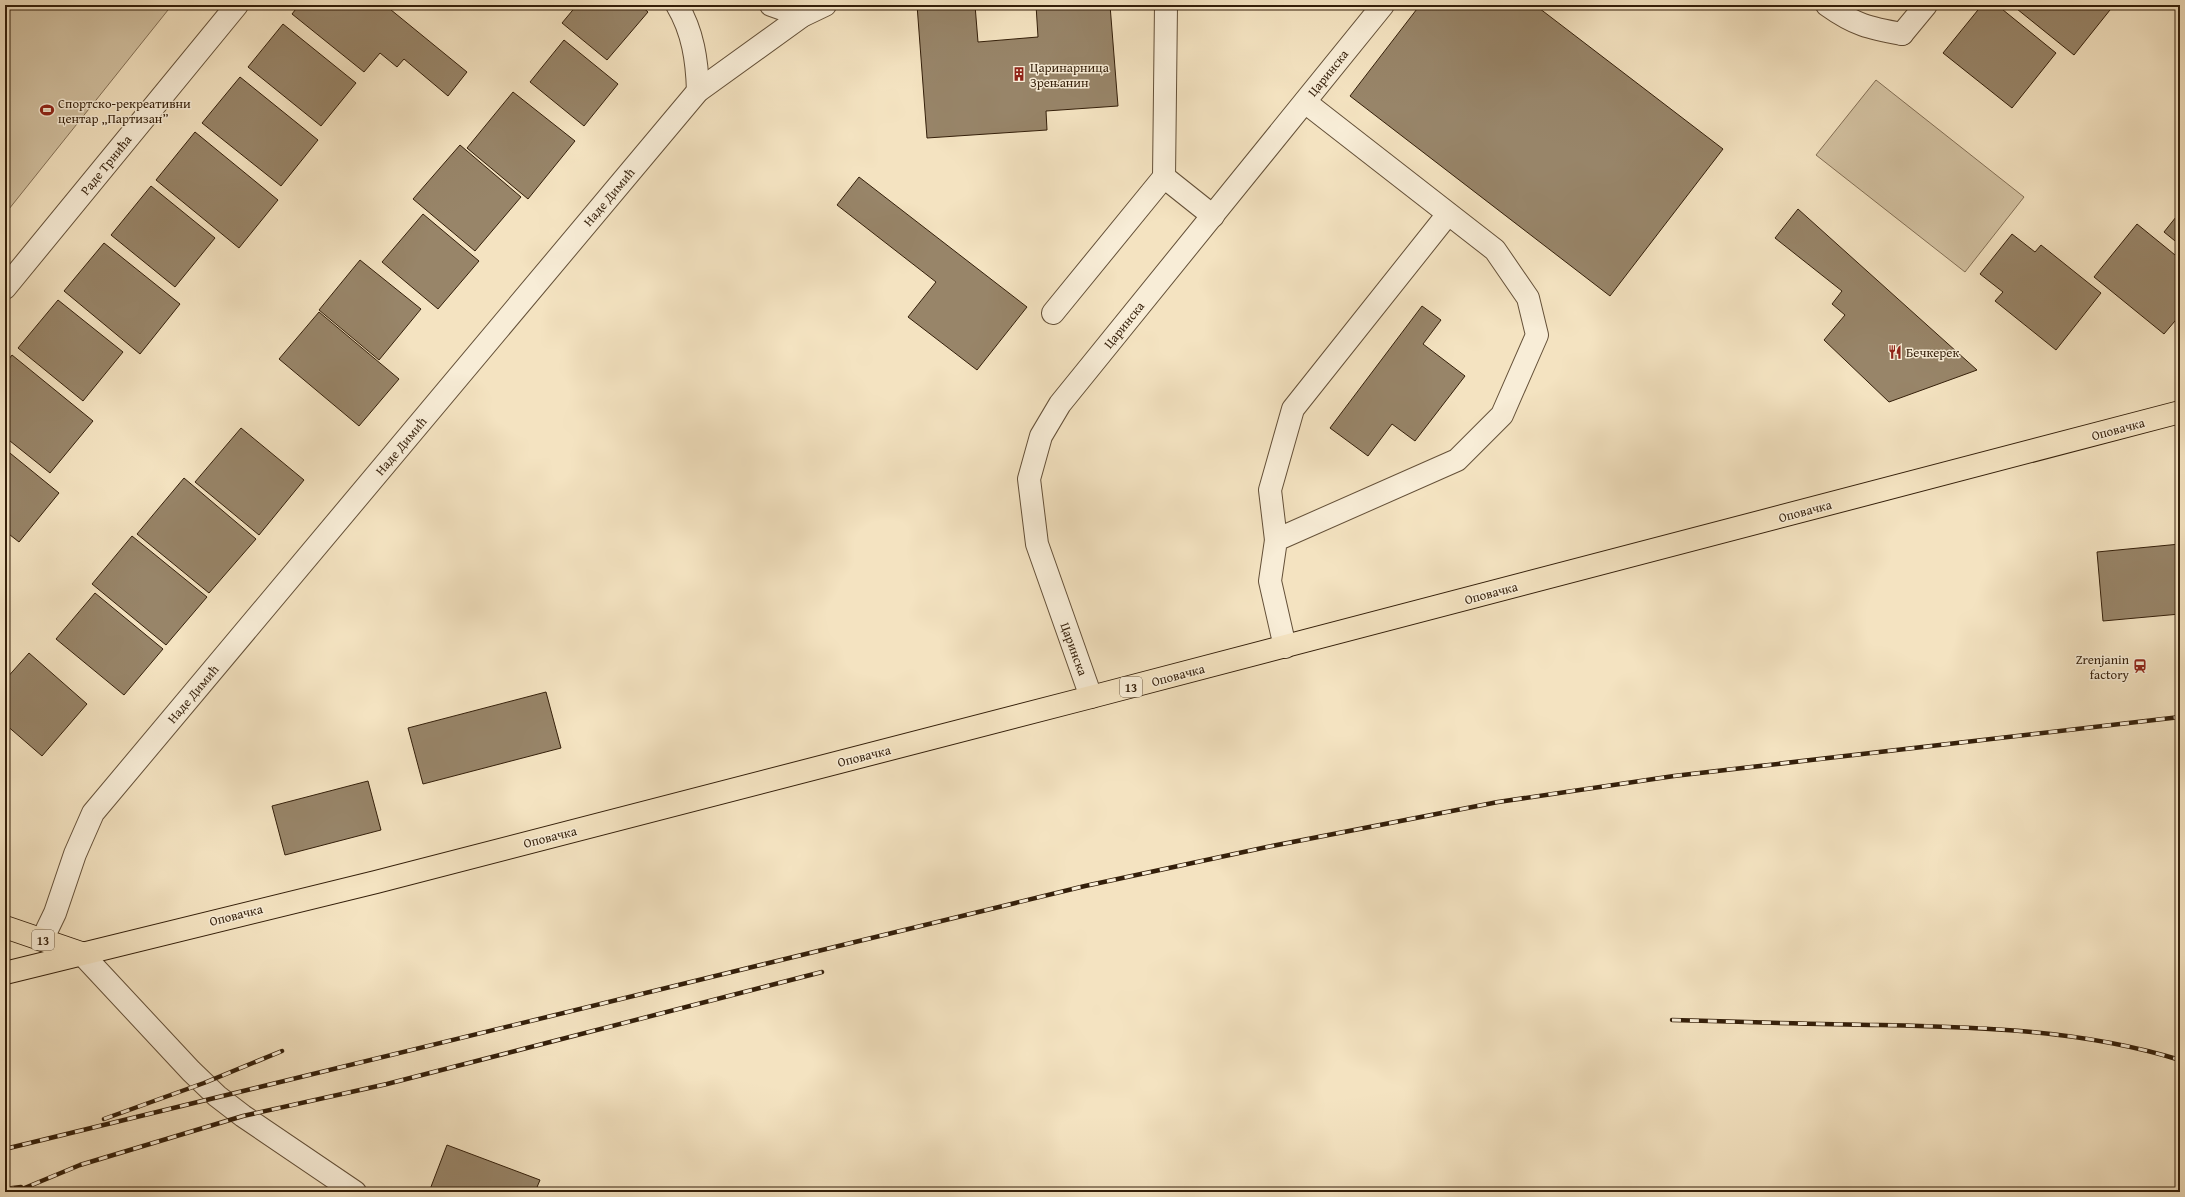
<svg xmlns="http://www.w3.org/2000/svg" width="2185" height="1197" viewBox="0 0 2185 1197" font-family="'Gentium Book Plus',serif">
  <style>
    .green { fill: #d3c2a2; stroke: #847056 }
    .building { fill: #988569; stroke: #341f0a }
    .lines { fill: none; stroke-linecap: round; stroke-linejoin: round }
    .lane-casing { stroke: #645038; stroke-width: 24 }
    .street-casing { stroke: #645038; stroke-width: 24 }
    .primary-casing { stroke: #341f0a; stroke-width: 24 }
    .lane { stroke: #f8edd7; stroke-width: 22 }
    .street { stroke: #f8edd7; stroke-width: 22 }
    .primary { stroke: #f4e3c1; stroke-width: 22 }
    .rail-casing { stroke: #341f0a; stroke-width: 4.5 }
    .rail { stroke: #f8edd7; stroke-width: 3; stroke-dasharray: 9; stroke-linecap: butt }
    .labels { text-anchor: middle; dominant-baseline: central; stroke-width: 3; stroke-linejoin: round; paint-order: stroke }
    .shield { fill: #f8edd7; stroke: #6f5d48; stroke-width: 1 }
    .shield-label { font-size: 12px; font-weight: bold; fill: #341f0a }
    .poi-label { font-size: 13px; fill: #341f0a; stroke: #f8edd7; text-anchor: start }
    .street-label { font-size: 13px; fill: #341f0a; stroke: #f8edd7 }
  </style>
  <rect width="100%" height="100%" fill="#f4e3c1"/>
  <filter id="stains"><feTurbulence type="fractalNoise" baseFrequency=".005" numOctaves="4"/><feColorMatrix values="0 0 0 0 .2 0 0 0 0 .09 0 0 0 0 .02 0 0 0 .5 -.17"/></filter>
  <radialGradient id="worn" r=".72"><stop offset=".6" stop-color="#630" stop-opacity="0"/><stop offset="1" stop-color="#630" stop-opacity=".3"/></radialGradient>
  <g class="green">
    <polygon points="5,5 172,5 5,214"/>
    <polygon points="1876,80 2024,197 1965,272 1816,155"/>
  </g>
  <g class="building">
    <polygon points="299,5 385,5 467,72 448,96 404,59 397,67 380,53 364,72 292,14"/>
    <polygon points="577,5 640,5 648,12 607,60 562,23"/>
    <polygon points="917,5 975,5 978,42 1038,37 1036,5 1110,5 1118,106 1046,111 1047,130 927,138"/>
    <polygon points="1420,5 1535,5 1723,149 1610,296 1350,96"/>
    <polygon points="1982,5 1997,5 2056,53 2012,108 1943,53"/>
    <polygon points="2012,5 2114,5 2074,55"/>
    <polygon points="283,24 356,83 321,126 248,67"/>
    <polygon points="564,40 618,84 584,126 530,82"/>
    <polygon points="240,77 318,140 281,186 202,123"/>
    <polygon points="513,92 575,141 528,199 467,148"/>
    <polygon points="195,132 278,200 239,248 156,180"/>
    <polygon points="460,145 521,197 475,251 413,199"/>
    <polygon points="859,177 1027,307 977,370 908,317 936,282 837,205"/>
    <polygon points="151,186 215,238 175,287 111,235"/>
    <polygon points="1798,209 1977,370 1889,402 1824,340 1845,315 1832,304 1842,291 1775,238"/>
    <polygon points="2180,212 2180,245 2164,232"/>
    <polygon points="423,214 479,261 438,309 382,262"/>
    <polygon points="2137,224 2180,259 2180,315 2164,334 2094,277"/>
    <polygon points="2012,234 2035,252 2041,245 2101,293 2056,350 1995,301 2003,292 1980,274"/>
    <polygon points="104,243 180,304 140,354 64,291"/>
    <polygon points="360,260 421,309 379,360 319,310"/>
    <polygon points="58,300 123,352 83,401 18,348"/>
    <polygon points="1422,306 1441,320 1423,344 1465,376 1415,441 1392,424 1368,456 1330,428"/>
    <polygon points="319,312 399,379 359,426 279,359"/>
    <polygon points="12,355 93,421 50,473 5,437 5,364"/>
    <polygon points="241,428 304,480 259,535 195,482"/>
    <polygon points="5,449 59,493 19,542 5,531"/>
    <polygon points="184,478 256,539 209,593 137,534"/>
    <polygon points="132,536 207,597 166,645 92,584"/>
    <polygon points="2180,544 2180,614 2103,621 2097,552"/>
    <polygon points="95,593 163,649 124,695 56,639"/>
    <polygon points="29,653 87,704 42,756 5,724 5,680"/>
    <polygon points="546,692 561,748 423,784 408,728"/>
    <polygon points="368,781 381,830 285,855 272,806"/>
    <polygon points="447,1145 540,1180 535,1192 429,1192"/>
  </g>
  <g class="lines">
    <defs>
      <g id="lane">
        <path d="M677,5C693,32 697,60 698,91"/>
        <polyline points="771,5 802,16"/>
        <path d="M1827,5C1855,25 1869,28 1902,34"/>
        <polyline points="1164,177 1166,5"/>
        <polyline points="1053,313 1164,177 1213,216"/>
        <polyline points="1276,540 1270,490 1293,409 1448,214"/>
        <polyline points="1285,647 1270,581 1276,540 1457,460 1502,415 1537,335 1528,298 1495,250 1305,102"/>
        <polyline points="81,953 191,1071 217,1096 243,1116 355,1192"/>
      </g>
      <g id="street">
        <polyline points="1902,34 1926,5"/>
        <polyline points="5,288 237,5"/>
        <polyline points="1091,697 1037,544 1029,479 1041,436 1060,404 1383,5"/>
        <polyline points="42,940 55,913 75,854 93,813 698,91 802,16 825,5"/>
      </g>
      <g id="primary">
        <polyline points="5,927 81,953"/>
        <polyline points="5,973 376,882 1091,697 2180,412"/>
      </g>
    </defs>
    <use href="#lane" class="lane-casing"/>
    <use href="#street" class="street-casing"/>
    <use href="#primary" class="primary-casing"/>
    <use href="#lane" class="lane"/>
    <use href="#street" class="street"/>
    <use href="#primary" class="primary"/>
    <defs>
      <g id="rail">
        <path d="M1672,1020C1741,1022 1811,1024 1881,1025C1981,1027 2083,1030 2180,1060"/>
        <polyline points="104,1119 204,1083 282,1051"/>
        <polyline points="5,1149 1085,886 1267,847 1498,802 1674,776 2180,717"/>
        <polyline points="5,1189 21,1187"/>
        <polyline points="15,1192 80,1165 243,1116 387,1084 822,972"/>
      </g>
    </defs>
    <use href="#rail" class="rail-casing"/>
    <use href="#rail" class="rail"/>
  </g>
  <defs>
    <symbol id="building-bare" viewBox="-9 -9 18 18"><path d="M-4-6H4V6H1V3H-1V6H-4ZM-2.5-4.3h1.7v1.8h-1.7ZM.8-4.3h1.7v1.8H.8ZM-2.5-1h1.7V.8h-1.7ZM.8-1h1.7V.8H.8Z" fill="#8f2418" stroke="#f8edd7" stroke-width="2.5" paint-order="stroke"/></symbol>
    <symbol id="stadium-bare" viewBox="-9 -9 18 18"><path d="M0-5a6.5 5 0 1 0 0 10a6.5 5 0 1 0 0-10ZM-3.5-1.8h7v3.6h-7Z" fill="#8f2418" stroke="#f8edd7" stroke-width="2.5" paint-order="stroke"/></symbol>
    <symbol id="restaurant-bare" viewBox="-9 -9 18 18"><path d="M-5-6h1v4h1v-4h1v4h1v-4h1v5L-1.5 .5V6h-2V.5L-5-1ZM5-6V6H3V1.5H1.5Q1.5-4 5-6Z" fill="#8f2418" stroke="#f8edd7" stroke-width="2.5" paint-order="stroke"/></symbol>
    <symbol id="station-bare" viewBox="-9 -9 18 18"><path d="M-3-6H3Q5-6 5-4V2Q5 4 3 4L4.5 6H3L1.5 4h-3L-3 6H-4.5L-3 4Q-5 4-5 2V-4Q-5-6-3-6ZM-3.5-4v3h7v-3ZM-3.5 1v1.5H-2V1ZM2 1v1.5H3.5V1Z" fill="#8f2418" stroke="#f8edd7" stroke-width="2.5" paint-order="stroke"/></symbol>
  </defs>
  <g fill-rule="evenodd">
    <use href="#building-bare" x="1009" y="64" width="20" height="20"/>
    <use href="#stadium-bare" x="37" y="100" width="20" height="20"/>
    <use href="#restaurant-bare" x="1885" y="342" width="20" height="20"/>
    <use href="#station-bare" x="2130" y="656" width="20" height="20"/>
  </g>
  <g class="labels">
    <g class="shield">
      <rect x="1120" y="677" width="22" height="20" rx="3"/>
      <rect x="32" y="930" width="22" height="20" rx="3"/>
    </g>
    <g class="shield-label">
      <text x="1131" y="687">13</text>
      <text x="43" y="940">13</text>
    </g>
    <g class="poi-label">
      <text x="1030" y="67">Царинарница<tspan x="1030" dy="15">Зрењанин</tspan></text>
      <text x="58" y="103">Спортско-рекреативни<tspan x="58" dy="15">центар „Партизан”</tspan></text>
      <text x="1906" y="352">Бечкерек</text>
      <text x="2129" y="659" text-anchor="end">Zrenjanin<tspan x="2129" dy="15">factory</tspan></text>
    </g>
    <g class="street-label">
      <text transform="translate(1328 73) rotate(-51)">Царинска</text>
      <text transform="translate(106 165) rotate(-51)">Раде Трнића</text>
      <text transform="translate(609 197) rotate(-50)">Наде Димић</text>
      <text transform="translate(1124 325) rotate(-51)">Царинска</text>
      <text transform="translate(2118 429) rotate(-15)">Оповачка</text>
      <text transform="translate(401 446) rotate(-50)">Наде Димић</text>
      <text transform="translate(1805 511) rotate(-15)">Оповачка</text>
      <text transform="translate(1491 593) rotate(-15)">Оповачка</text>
      <text transform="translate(1074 649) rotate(70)">Царинска</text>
      <text transform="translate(1178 675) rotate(-15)">Оповачка</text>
      <text transform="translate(193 694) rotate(-50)">Наде Димић</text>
      <text transform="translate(864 756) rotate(-14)">Оповачка</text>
      <text transform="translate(550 837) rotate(-14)">Оповачка</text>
      <text transform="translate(236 915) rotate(-14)">Оповачка</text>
    </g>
  </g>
  <rect width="2185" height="1197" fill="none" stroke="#f4e3c1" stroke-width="20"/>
  <rect x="6" y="6" width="2173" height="1185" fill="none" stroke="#341f0a" stroke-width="2"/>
  <rect x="10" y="10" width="2165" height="1177" fill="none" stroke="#341f0a"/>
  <rect width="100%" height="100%" filter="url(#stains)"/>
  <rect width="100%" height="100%" fill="url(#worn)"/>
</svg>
